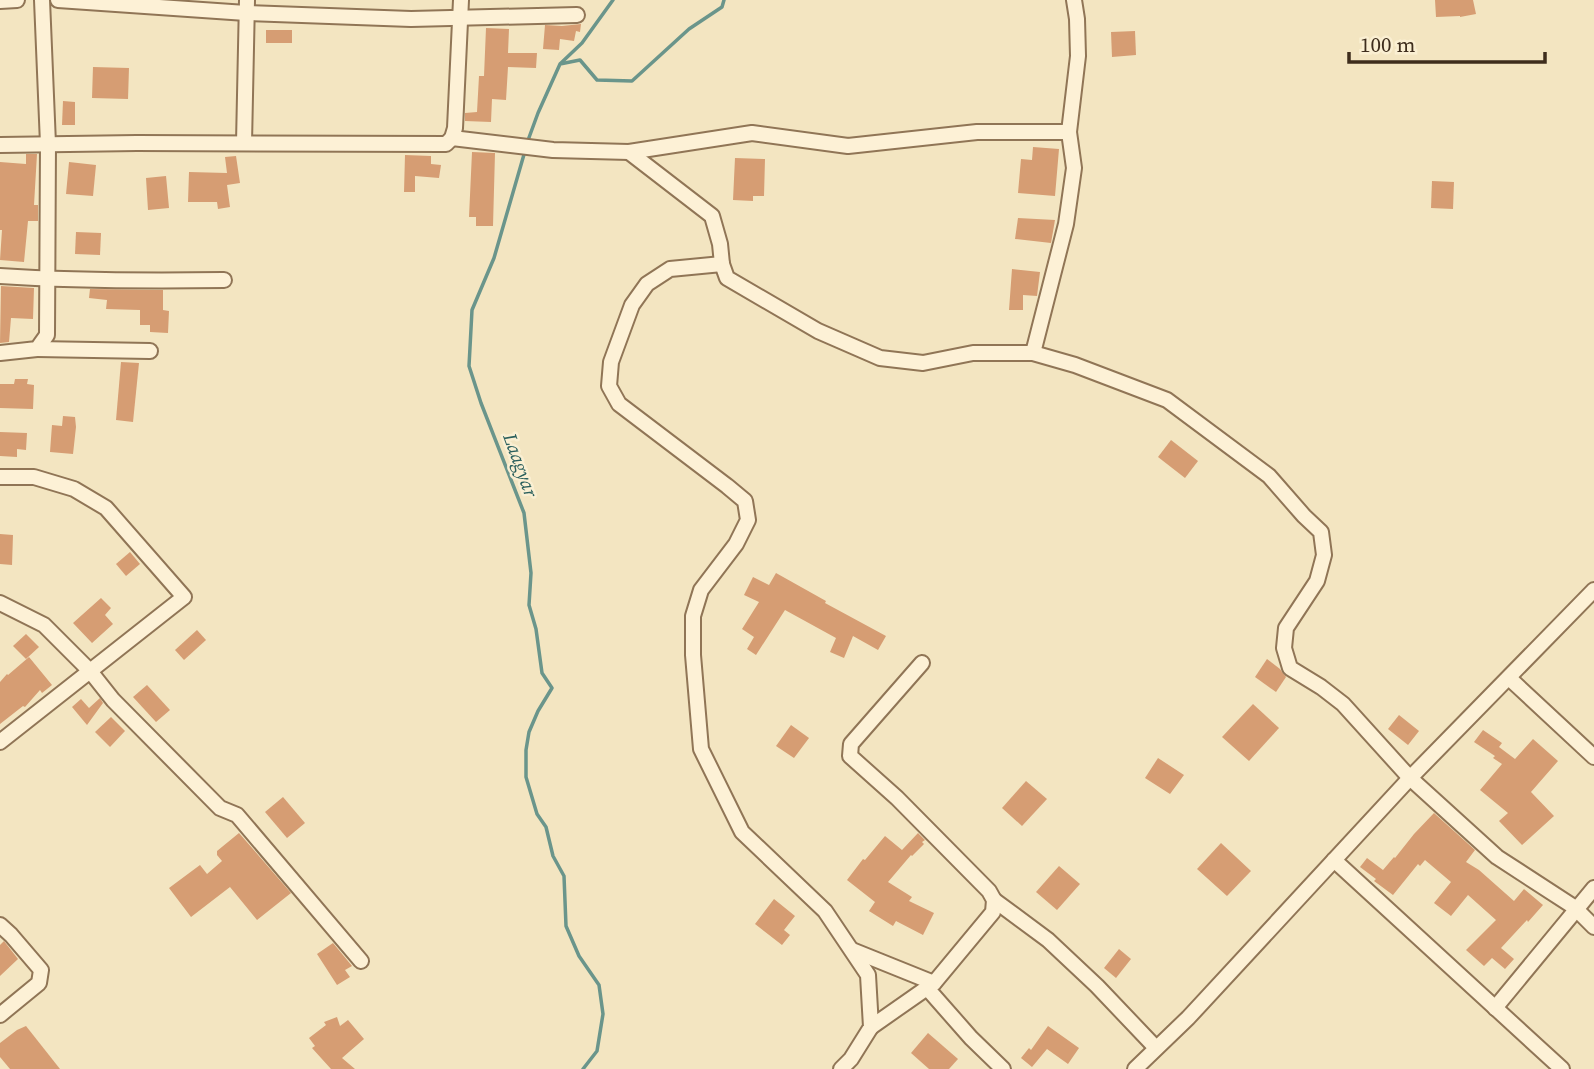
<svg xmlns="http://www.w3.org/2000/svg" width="1594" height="1069" viewBox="0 0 1594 1069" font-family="'Source Serif 4',serif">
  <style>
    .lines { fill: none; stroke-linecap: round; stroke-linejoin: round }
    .stream { stroke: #6a958b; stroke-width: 3.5 }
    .building { fill: #d69d73 }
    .street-casing { stroke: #907556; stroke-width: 18 }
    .street { stroke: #fdf1d6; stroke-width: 14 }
    .labels { text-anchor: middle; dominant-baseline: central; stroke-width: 5; stroke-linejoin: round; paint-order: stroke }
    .water-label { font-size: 19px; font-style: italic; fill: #2a5f5c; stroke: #faefd2 }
  </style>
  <rect width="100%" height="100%" fill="#f3e5c1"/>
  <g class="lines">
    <g class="stream">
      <polyline points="561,63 582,43 613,0"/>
      <polyline points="527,143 538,113 560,64 580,60 597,80 632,81 689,29 722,7 724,0"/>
      <polyline points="525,151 494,258 472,310 469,366 481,403 524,513 531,573 529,605 536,629 542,673 552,688 538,711 529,732 526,750 526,777 537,814 546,827 553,856 564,876 566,926 579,956 599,985 603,1014 597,1051 583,1069"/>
    </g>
  </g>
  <g class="building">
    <polygon points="1435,0 1473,0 1476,14 1460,17 1460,16 1436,17"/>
    <polygon points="581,24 580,32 576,31 574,41 560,39 559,50 543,49 545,25 562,26"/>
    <polygon points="486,28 509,29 508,53 537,53 536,68 508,67 506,100 492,99 491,122 465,121 465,113 477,112 479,76 484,76"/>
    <rect x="266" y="30" width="26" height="13"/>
    <polygon points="1135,31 1136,55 1112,57 1111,32"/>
    <polygon points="93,67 129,68 128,99 92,98"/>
    <polygon points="63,101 75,102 75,125 62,125"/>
    <polygon points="1033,147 1059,149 1055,196 1018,193 1021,159 1032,160"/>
    <polygon points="472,152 495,153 493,226 476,226 476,217 469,217"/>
    <polygon points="26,154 37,154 34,205 38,205 38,221 28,221 24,262 0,260 2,230 0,230 0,162 26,164"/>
    <polygon points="405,155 431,156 431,164 441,165 439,178 415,176 415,192 404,192"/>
    <polygon points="236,156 240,183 227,185 230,207 218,209 217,202 188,202 189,172 227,173 225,157"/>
    <polygon points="735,158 765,159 764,196 753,196 753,201 733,200"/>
    <polygon points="69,162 96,165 93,196 66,194"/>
    <polygon points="166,176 169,208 148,210 146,178"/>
    <polygon points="1432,181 1454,182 1453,209 1431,208"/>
    <polygon points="1018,218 1055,220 1051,243 1015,239"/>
    <polygon points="76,232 101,233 100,255 75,254"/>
    <polygon points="1012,269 1040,272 1037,296 1023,295 1023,310 1009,310"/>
    <polygon points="1,286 34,288 33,319 11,318 9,342 0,343"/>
    <polygon points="90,289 163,290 163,310 169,311 168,333 150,332 150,325 140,325 140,310 106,309 107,300 89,298"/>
    <polygon points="121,362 139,363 133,422 116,420"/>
    <polygon points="15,379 28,379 27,384 34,385 33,409 0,408 0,384 14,384"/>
    <polygon points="63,416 75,417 76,427 73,454 50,452 52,425 62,426"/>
    <polygon points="0,432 27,433 26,450 17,449 17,457 0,456"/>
    <polygon points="1171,440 1198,461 1185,478 1158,457"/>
    <polygon points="0,534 13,535 12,565 0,564"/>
    <polygon points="130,552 140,564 126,576 116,564"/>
    <polygon points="776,573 826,601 825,603 886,636 878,650 853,636 844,658 830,652 836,638 785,610 756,655 747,649 754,637 742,629 759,602 744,595 753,577 769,585"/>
    <polygon points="101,598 111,608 105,615 113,624 92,643 73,623"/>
    <polygon points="197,630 206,640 184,660 175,650"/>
    <polygon points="26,634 39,647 26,659 13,646"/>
    <polygon points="29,657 52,685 42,693 40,690 25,707 23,706 0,724 0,682 7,674 8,675"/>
    <polygon points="1267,659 1280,669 1286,677 1276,692 1255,677"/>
    <polygon points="147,685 170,710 156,722 133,697"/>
    <polygon points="100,698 103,703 87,725 72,707 81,699 89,708"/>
    <polygon points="1253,704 1279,728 1249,761 1222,737"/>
    <polygon points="1399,715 1419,731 1408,745 1388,729"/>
    <polygon points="111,717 125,731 110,747 95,732"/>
    <polygon points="791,725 809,738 794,758 776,746"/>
    <polygon points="1483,730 1502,743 1499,747 1515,759 1533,739 1558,761 1531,792 1554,816 1522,845 1499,821 1508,813 1480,790 1502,764 1493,758 1495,756 1474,742"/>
    <polygon points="1158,758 1184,775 1170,794 1145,778"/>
    <polygon points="1026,781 1047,799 1022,826 1002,808"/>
    <polygon points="283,797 305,823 287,838 265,812"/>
    <polygon points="1434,813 1475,850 1466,862 1479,870 1514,901 1524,889 1543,905 1528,922 1527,920 1501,948 1514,959 1505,969 1492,958 1484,966 1466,950 1496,920 1468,895 1451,916 1434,903 1451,882 1425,860 1420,866 1418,864 1393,895 1374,881 1376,879 1360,867 1367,858 1383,870 1394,857 1395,858 1414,834"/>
    <polygon points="239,833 291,893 257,920 230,887 191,917 169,888 200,865 207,874 222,861 217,855 217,851"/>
    <polygon points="918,833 925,840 922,842 924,844 912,856 911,855 888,882 912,897 909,901 934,913 923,935 896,921 893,926 869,911 875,902 847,880 863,859 865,860 885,836 902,850"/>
    <polygon points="1221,843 1251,871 1227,896 1197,869"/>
    <polygon points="1059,866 1080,884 1057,910 1036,892"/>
    <polygon points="774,899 795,916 784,930 790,935 782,945 755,924"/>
    <polygon points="4,941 18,959 0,976 0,945"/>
    <polygon points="333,943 352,966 345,970 350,977 337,985 317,954"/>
    <polygon points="1119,949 1131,959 1116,978 1104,968"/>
    <polygon points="337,1017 340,1026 348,1020 364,1039 342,1058 355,1069 331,1069 312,1048 315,1046 309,1038 326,1025 324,1022"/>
    <polygon points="26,1026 60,1069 10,1069 0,1057 0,1043 17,1030"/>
    <polygon points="1048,1026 1079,1048 1068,1064 1047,1049 1032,1067 1021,1058 1029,1048 1031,1050"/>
    <polygon points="928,1033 958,1059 949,1069 929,1069 911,1053"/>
  </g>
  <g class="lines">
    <defs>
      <g id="street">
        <polyline points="58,0 246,13 411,19 577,15"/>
        <polyline points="0,1 17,0"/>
        <polyline points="452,138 553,150 629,152 752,133 848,146 977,132 1069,132"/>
        <polyline points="244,143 247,0"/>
        <polyline points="0,145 137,143 446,144 452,138 455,128 461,0"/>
        <polyline points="629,152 712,216 720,244 722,264 727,278 818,331 880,358 923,363 973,353 1033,353 1075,365 1167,400 1269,476 1304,516 1321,532 1324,555 1317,581 1286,628 1284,648 1290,668 1321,687 1343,704 1410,778 1497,857 1574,907 1594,927"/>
        <polyline points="722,264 670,269 647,284 632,305 611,362 609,386 619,404 727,486 745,501 748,520 736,544 701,590 693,616 693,655 701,749 742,832 825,911 868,975 871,1027 851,1059 841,1069"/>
        <path d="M0,276C75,281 149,281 224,280"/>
        <polyline points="37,349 150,351"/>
        <polyline points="0,353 37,349 47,335 48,144 42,0"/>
        <polyline points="1033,353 1066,224 1074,168 1069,132 1078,56 1077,19 1074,0"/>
        <polyline points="0,477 34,477 74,489 106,508 184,597 0,742"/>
        <polyline points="0,603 44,625 90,671 113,700 220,808 237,815 361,961"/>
        <polyline points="1509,678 1594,757"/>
        <polyline points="1334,860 1562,1069"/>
        <polyline points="994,900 1048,940 1097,986 1156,1048"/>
        <polyline points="0,925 11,935 41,970 39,983 0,1015"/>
        <polyline points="852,950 934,983"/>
        <polyline points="927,988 971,1038 1003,1069"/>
        <polyline points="1495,1008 1594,888"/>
        <polyline points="871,1027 934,983 993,912 994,900 989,891 897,798 850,756 851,744 922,663"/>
        <polyline points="1135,1069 1188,1018 1410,778 1594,590"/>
      </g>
    </defs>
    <use href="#street" class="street-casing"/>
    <use href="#street" class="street"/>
  </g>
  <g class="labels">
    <g class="water-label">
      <text transform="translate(521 465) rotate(70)">Laagyar</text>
    </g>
  </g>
  <path d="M1349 52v10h196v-10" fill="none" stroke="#3e2d1c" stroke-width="3.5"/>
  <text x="1360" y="52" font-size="21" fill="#3e2d1c" stroke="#faefd2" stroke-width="5" paint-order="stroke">100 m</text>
</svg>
